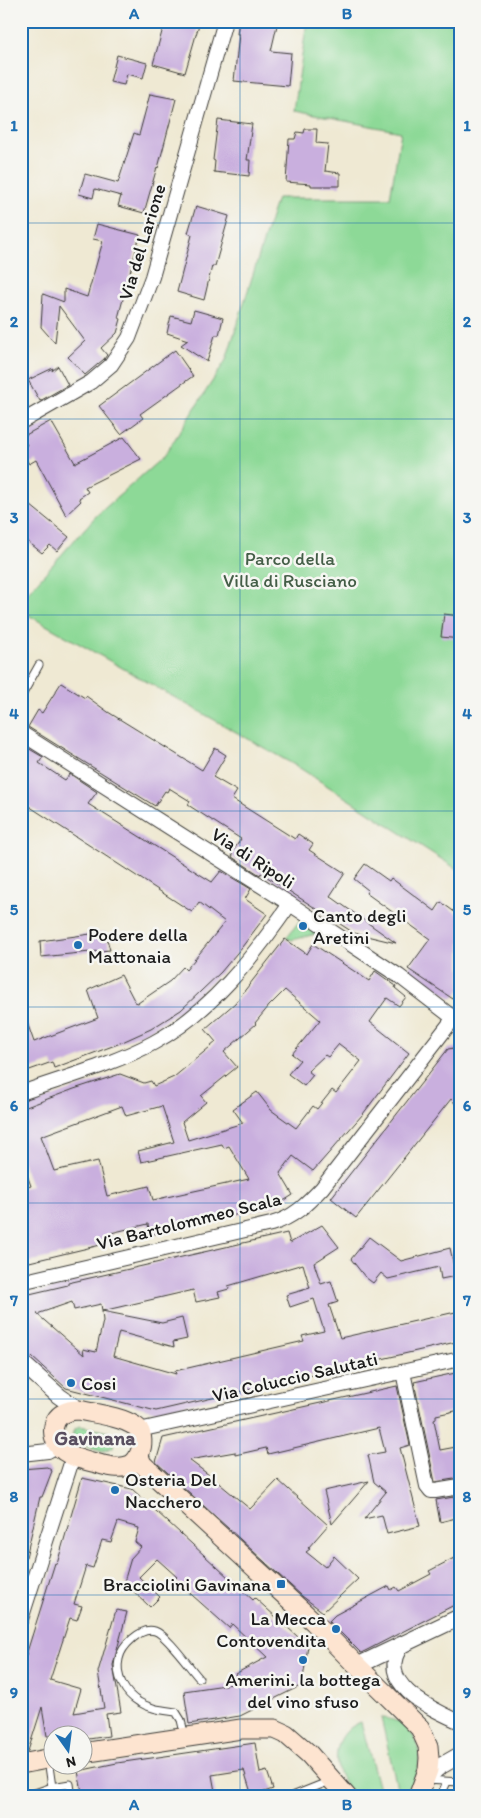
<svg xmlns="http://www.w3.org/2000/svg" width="481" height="1818" viewBox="0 0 481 1818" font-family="Itim,sans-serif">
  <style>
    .green { fill: #8dd997; stroke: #547a5a }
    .building { fill: #c9afde; fill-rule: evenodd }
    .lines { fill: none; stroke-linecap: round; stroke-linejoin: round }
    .service-casing { stroke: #3c3b37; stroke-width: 9 }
    .minor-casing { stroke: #3c3b37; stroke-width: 16 }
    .tertiary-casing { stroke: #3c3b37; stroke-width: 18 }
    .secondary-casing { stroke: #3c3b37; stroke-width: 21 }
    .service { stroke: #fff; stroke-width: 7 }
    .minor { stroke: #fff; stroke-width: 14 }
    .tertiary { stroke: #fff; stroke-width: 16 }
    .secondary { stroke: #fde4d0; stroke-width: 19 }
    .grid { fill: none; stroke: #1f6fb2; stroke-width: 1; stroke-opacity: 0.55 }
    .poi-dot { fill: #1f6fb2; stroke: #f6f6f2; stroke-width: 2 }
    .labels { text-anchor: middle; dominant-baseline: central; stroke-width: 5; stroke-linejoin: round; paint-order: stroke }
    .street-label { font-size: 19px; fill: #1c1c1c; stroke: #f6f6f2 }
    .park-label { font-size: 19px; fill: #445e47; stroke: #f6f6f2 }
    .poi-label { font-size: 19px; fill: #1c1c1c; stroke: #f6f6f2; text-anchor: start }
    .neighbourhood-label { font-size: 20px; font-weight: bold; fill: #594f60; stroke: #f6f6f2 }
    .neatline { fill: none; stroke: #1f6fb2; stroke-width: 2 }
    .grid-label { font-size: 16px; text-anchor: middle; font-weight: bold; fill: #1f6fb2 }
  </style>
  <rect width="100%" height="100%" fill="#f6f6f2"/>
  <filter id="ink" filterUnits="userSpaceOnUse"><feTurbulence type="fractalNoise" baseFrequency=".02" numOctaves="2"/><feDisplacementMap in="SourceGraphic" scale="10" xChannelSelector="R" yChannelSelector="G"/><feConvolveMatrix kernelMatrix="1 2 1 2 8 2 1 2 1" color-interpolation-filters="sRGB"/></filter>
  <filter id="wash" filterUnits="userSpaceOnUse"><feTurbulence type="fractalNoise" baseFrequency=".0096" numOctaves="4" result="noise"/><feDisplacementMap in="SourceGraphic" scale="20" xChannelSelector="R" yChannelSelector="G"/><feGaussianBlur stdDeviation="1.12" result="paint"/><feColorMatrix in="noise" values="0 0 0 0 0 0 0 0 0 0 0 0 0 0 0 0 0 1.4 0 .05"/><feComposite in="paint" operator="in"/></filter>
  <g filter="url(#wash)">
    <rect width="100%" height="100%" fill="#efe9d3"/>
    <g class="green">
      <polygon points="307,21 460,21 460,871 298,767 21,611 21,600 96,516 164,456 226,360 277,198 390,198 401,132 294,111"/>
      <polygon points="301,919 320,933 292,940 286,938"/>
      <path d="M80,1426L109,1432L114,1439L113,1447L103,1451L76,1443C72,1438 72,1435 74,1429Z"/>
      <path d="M381,1718C423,1719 432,1773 399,1796Z"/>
      <path d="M361,1722L381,1797C374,1797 364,1799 358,1796C353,1795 349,1790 346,1786C330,1764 334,1732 361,1722Z"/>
    </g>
    <g id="blocks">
      <g class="building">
        <polygon points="165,21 200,21 185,73 153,64"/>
        <polygon points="239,21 278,21 271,51 291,53 288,86 234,81 239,34 237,34"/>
        <polygon points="117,55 147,63 143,78 127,74 124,85 110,82"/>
        <polygon points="150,94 176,99 158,168 157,167 144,213 118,206 121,196 95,189 93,198 79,194 85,174 118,183 134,133 139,135"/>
        <polygon points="218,120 252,124 247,160 250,160 249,176 214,172 215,161 213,160"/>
        <polygon points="305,129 317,129 316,143 328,144 325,171 340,173 340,186 311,186 311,184 286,182 289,139 295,139 297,132 304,133"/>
        <polygon points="196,206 229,216 215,266 212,266 204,300 177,292 192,235 188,233"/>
        <polygon points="97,224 140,235 118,318 121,319 117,333 101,348 107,355 104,359 85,375 68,357 85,341 59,306 55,343 41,327 43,294 64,302 64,289 87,297 103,241 93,239"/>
        <polygon points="194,310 223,318 219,335 215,335 207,362 181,345 188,340 167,333 171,316 191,321"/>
        <polygon points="175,350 193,376 140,414 143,418 121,434 99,406"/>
        <polygon points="58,366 68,385 40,401 28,380 53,368 52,371"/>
        <polygon points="51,421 75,463 124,437 141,459 85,487 88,492 79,498 81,501 66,515 36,460 29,464 21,450 21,448 27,445 22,437"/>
        <polygon points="30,505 69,537 57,551 50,545 42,553 21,536 21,515"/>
        <polygon points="444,614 460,616 460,639 441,637"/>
        <polygon points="61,683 85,698 86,696 108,712 202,770 215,748 226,755 213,777 237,791 232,799 295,839 298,834 313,844 309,850 345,873 330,896 396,943 354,933 261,873 260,875 232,857 233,855 231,854 241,839 188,805 190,801 169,788 167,792 165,791 155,806 28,727 38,710 42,713"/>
        <polygon points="21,744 43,757 39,763 65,780 70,774 97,792 88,804 212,882 221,871 251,889 245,899 267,914 242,947 221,972 181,1010 151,1029 118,1044 54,1068 52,1062 21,1073 21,1011 23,1011 34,1042 98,1018 88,990 121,975 135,1002 138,1003 170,981 183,967 186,970 225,922 199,902 192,912 21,801"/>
        <polygon points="365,864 389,881 391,878 435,911 441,902 460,916 460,989 453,999 408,969 430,939 366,893 368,890 354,879"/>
        <polygon points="105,932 110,950 41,957 40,941"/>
        <path d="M285,939L307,954L313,944L369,981L375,971L396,986L395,988L406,997L399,1006L387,998L370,1022L409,1053L363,1114L313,1171L293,1156L280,1173L293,1195L277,1205L150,1235L148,1224L111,1233L113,1242L21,1264V1189L31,1186L21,1158V1109L74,1089L120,1074L144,1083L151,1081L154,1086L174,1077L216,1042L205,1029L235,1003ZM285,990L320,1020L292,1054L300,1060L288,1074L304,1086L313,1075L308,1071L325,1055L328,1057L339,1044L361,1061L336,1093L332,1090L317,1109L313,1106L296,1128L271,1110L257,1092L233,1109L243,1123L188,1140L182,1122L206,1102L201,1096L237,1067L224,1052L256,1024L255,1023L269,1006ZM122,1106L126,1116L162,1106L174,1142L138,1151L141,1162L222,1144L224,1148L229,1146L249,1179L153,1200L149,1186L107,1196L98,1161L54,1171L41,1136Z"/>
        <polygon points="460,1047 460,1109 451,1099 356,1218 331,1198 448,1049"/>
        <path d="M322,1225L339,1247L314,1263L321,1284L331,1281L338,1302L329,1305L340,1338L460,1311V1341L156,1411L66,1388L21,1347V1296L68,1285V1283L287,1233L290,1243ZM303,1264L310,1288L286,1295L290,1307L314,1299L324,1331L302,1336L304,1341L175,1371L176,1374L113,1356L119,1332L174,1347L173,1342L187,1339L182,1318L162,1323L102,1311L103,1321L96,1352L83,1349L84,1355L37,1314L72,1302L74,1310L101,1304L102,1311L193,1290L196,1302L220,1297L218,1292L229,1289L228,1286Z"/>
        <polygon points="369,1237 401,1261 450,1248 456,1276 441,1279 439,1267 388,1279 381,1273 373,1283 365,1277 351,1259"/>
        <polygon points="460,1372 460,1410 436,1415 436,1419 434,1420 440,1450 456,1447 460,1464 460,1478 435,1482 414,1382"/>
        <polygon points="397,1386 410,1445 400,1448 420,1526 387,1534 382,1515 364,1519 386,1492 374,1482 368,1455 385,1452 379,1428 268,1454 266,1448 235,1455 235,1452 189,1460 209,1475 250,1509 278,1480 328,1525 308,1548 310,1549 306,1552 325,1567 334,1556 358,1579 323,1612 302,1596 156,1462 163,1438"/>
        <polygon points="47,1467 52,1471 42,1497 40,1497 26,1557 21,1557 21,1469"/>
        <polygon points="82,1478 132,1489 253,1600 255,1598 308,1646 302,1685 240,1716 189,1724 184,1691 239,1683 235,1674 267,1657 232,1624 229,1628 174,1579 177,1577 157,1559 139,1577 160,1597 150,1607 124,1582 131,1558 141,1547 135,1542 139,1528 118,1522 111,1542 102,1540 93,1568 86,1566 74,1604 82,1606 77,1620 70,1618 50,1680 81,1689 74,1713 104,1708 98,1672 116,1610 127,1612 113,1665 121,1712 106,1714 109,1736 82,1740 82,1736 47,1736 42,1707 28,1751 21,1752 21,1671 55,1563 57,1564"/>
        <polygon points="369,1481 332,1524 324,1491"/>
        <polygon points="460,1496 460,1517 440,1522 436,1500"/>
        <polygon points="454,1558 460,1568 460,1602 369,1649 361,1653 329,1621 335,1615 389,1586 391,1590 396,1587 399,1591 431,1574 429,1571"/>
        <polygon points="255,1743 260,1773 267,1771 273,1789 252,1796 244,1770 212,1775 216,1797 83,1797 78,1771 117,1763"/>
      </g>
    </g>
  </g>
  <g filter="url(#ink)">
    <use href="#blocks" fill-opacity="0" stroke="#3c3b37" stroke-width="1"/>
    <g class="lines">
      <defs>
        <g id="service">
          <polyline points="21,697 39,665"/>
          <path d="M185,1737L181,1720L176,1712C163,1710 150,1709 139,1702C125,1694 115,1676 119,1659C121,1647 141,1626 155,1631C167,1635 190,1668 199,1678"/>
          <polyline points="48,1759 52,1787 70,1784 72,1797"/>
          <polyline points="427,1780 460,1782"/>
          <polyline points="26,1796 52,1787"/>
          <polyline points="290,1797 330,1781"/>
          <polyline points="440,1797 447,1782"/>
        </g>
        <g id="minor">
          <polyline points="21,422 91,382 111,365 129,338 152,277 225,21"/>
          <polyline points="21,733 290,904 399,976 460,1023"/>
          <path d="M21,1093C63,1078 114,1064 153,1043C211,1012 253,957 290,904"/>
          <path d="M21,1282L271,1224C293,1218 307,1204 322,1188L454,1018"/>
          <polyline points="403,1372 427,1486 431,1491 435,1491 460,1487"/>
          <polyline points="139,1430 460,1359"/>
          <polyline points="21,1454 48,1451 58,1445"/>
          <polyline points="21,1619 73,1457"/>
          <path d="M403,1644C372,1683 432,1709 460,1722"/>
        </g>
        <g id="tertiary">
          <polyline points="21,1362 59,1396 79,1410"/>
          <polyline points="357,1666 460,1617"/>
          <polyline points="424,1780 439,1767 460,1755"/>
        </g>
        <g id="secondary">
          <path d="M79,1410C96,1414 119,1416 135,1426C147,1434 142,1460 130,1465C122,1469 112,1467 103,1465C90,1461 75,1459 64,1451C51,1442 49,1420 64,1413C69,1410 74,1410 79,1410Z"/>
          <polyline points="139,1456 142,1464 314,1622 357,1666 420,1728 428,1746 429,1758 428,1770 418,1797"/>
          <polyline points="82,1753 241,1729 275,1729 286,1734 309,1754 347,1797"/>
          <polyline points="21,1764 52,1758"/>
        </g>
      </defs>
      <use href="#service" class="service-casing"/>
      <use href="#minor" class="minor-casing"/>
      <use href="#tertiary" class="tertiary-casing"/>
      <use href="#secondary" class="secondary-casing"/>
      <use href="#service" class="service"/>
      <use href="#minor" class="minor"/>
      <use href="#tertiary" class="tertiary"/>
      <use href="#secondary" class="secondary"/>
    </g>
  </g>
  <path class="grid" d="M240,21V1797M21,223H460M21,419H460M21,615H460M21,811H460M21,1007H460M21,1203H460M21,1399H460M21,1595H460"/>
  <g class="poi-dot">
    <circle cx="303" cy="926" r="5"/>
    <circle cx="78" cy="945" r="5"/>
    <circle cx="71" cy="1383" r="5"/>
    <circle cx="115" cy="1490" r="5"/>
    <rect x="276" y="1579" width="10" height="10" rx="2.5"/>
    <circle cx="336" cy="1629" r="5"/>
    <circle cx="303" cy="1660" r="5"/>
  </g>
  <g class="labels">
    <g class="street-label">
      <text transform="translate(142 242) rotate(-73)">Via del Larione</text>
      <text transform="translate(253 858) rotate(33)">Via di Ripoli</text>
      <text transform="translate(189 1221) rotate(-14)">Via Bartolommeo Scala</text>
      <text transform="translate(295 1377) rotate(-13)">Via Coluccio Salutati</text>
    </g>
    <g class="park-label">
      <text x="290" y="558">Parco della<tspan x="290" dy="22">Villa di Rusciano</tspan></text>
    </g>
    <g class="poi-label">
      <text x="313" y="915">Canto degli<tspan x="313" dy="22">Aretini</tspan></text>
      <text x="88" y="934">Podere della<tspan x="88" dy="22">Mattonaia</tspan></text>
      <text x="81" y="1383">Cosi</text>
      <text x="125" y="1479">Osteria Del<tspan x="125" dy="22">Nacchero</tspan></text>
      <text x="271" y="1584" text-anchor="end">Bracciolini Gavinana</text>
      <text x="326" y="1618" text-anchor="end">La Mecca<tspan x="326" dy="22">Contovendita</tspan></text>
      <text x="303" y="1679" text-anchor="middle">Amerini. la bottega<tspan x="303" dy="22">del vino sfuso</tspan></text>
    </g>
    <g class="neighbourhood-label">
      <text x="95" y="1438">Gavinana</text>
    </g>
  </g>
  <rect width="481" height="1818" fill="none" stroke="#f6f6f2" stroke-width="55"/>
  <g transform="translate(68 1750) rotate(166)"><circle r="24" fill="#f6f6f2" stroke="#9f9f9c"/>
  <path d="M0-4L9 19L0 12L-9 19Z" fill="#1f6fb2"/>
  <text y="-8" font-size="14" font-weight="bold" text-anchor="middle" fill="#1c1c1c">N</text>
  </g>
  <rect x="28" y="28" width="426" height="1762" class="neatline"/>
  <g class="grid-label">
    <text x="134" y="19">A</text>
    <text x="347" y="19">B</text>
    <text x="14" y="131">1</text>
    <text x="467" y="131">1</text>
    <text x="14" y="327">2</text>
    <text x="467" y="327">2</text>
    <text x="14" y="523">3</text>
    <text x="467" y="523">3</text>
    <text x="14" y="719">4</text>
    <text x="467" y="719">4</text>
    <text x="14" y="915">5</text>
    <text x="467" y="915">5</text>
    <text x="14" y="1111">6</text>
    <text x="467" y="1111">6</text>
    <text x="14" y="1306">7</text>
    <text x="467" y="1306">7</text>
    <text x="14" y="1502">8</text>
    <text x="467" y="1502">8</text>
    <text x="14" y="1698">9</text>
    <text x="467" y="1698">9</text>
    <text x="134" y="1810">A</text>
    <text x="347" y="1810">B</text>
  </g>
</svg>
